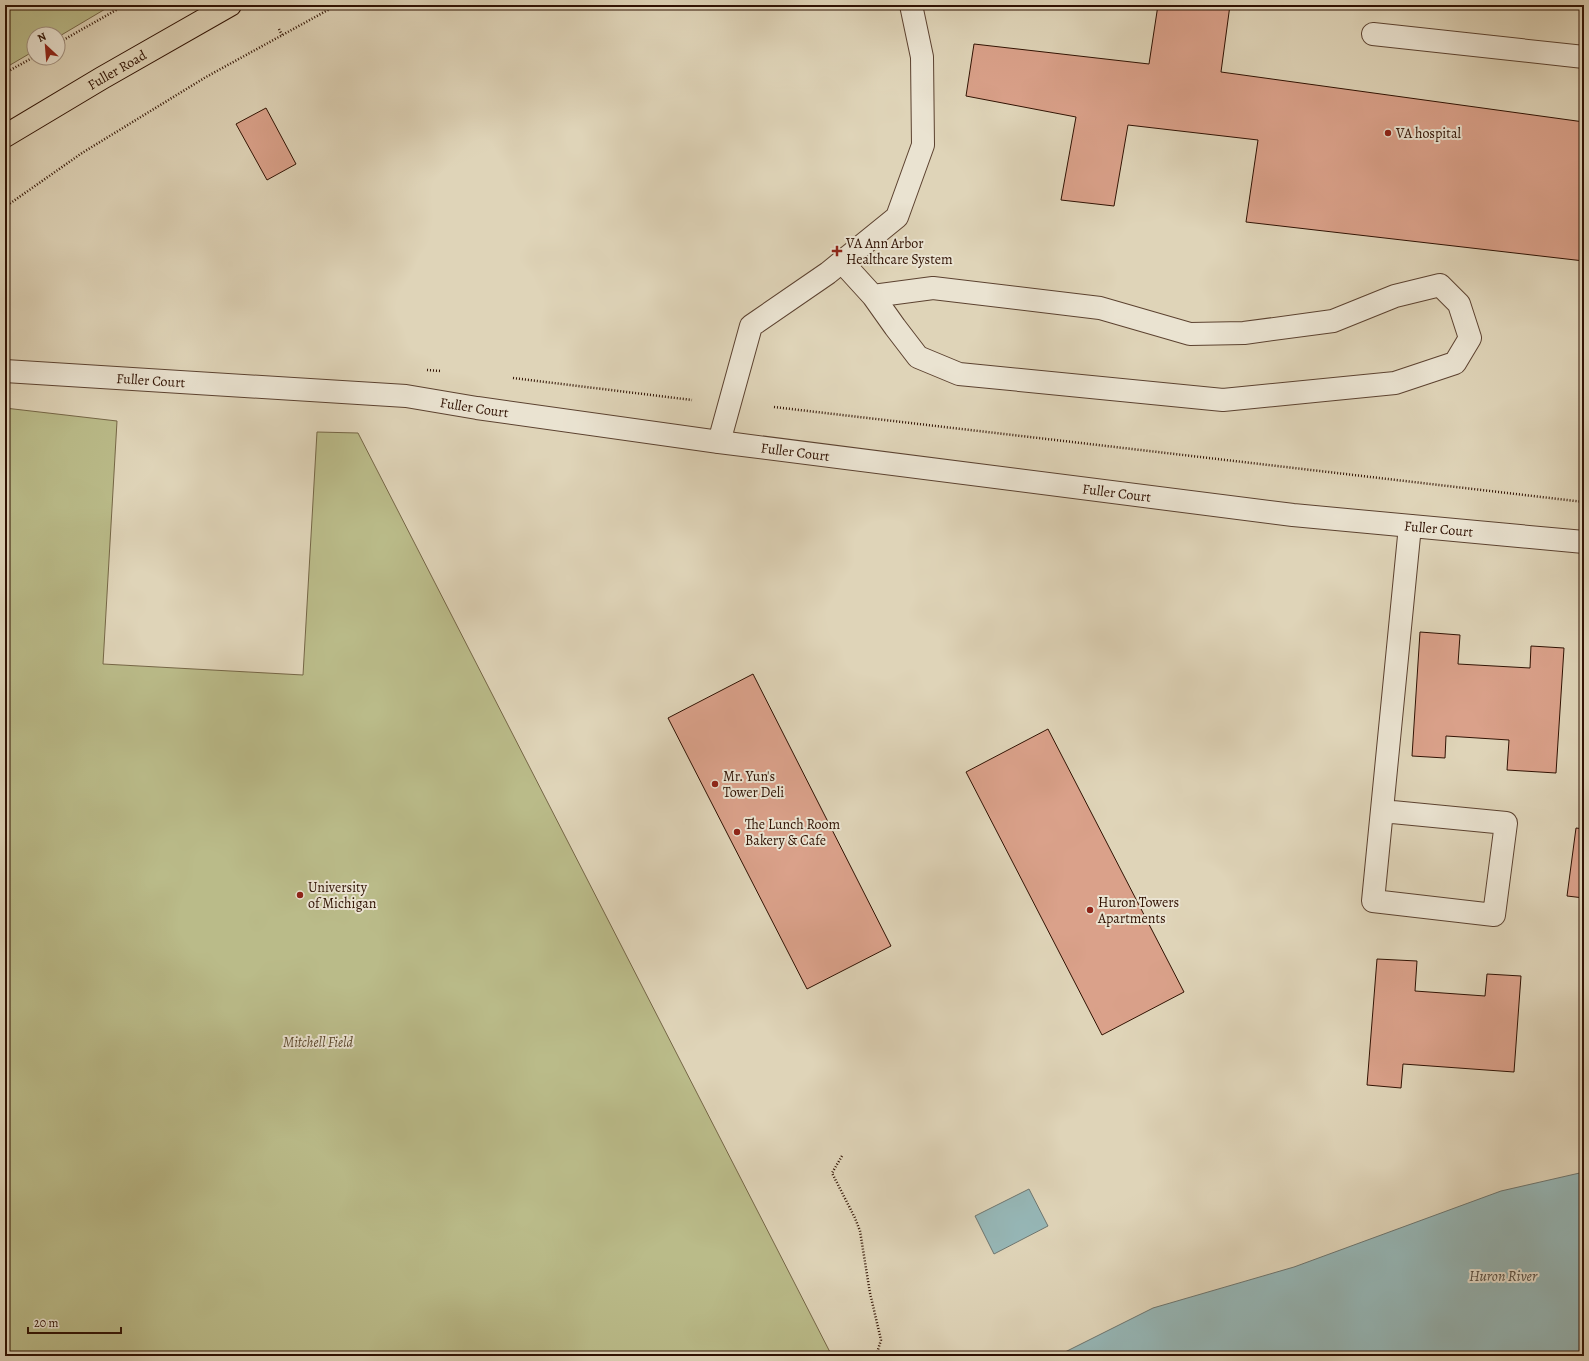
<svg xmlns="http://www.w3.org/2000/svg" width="1589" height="1361" viewBox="0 0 1589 1361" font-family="Alegreya,serif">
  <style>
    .green { fill: #babb89; stroke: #756646 }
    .water { fill: #96b7b7; stroke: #6d756f }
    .building { fill: #daa18a; stroke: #301203 }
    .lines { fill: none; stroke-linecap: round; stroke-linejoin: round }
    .minor-casing { stroke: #5c4230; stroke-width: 24 }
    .major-casing { stroke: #301203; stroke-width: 24 }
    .path { stroke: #301203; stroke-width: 2.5; stroke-dasharray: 1 2; stroke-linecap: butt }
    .minor { stroke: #eae3d1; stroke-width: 22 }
    .major { stroke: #dfd4b8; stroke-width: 22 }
    .poi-dot { fill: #8f2418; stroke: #eae3d1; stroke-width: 1.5 }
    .labels { text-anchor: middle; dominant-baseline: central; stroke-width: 4; stroke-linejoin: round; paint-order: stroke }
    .street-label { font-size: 14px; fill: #301203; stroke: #eae3d1 }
    .poi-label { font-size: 14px; fill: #301203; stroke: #eae3d1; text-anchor: start }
    .park-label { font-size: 14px; font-style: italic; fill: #59452b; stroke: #eae3d1 }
    .water-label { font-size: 15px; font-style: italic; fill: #544c42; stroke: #eae3d1 }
  </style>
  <rect width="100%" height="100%" fill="#dfd4b8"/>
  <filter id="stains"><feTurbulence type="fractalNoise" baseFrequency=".005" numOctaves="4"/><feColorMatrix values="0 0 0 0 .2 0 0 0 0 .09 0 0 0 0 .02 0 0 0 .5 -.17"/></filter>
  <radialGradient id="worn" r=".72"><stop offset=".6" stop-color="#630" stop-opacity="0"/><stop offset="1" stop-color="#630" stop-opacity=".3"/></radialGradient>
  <g class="green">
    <polygon points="5,5 112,5 58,37 58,34 34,34 34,51 5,68"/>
    <polygon points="5,408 117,421 103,664 303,675 317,432 358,433 832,1356 5,1356"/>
  </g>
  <g class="water">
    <polygon points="1584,1172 1584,1351 1570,1356 1057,1356 1153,1308 1294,1267 1501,1191"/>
    <polygon points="1029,1189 1048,1226 994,1254 975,1216"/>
  </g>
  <g class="building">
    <polygon points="1158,5 1230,5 1221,72 1584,122 1584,261 1246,222 1258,140 1128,125 1114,206 1061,200 1076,117 966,96 974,44 1149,64"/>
    <polygon points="266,108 296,164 267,180 236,124"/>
    <polygon points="1420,632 1460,635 1458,664 1530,668 1531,646 1564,648 1556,773 1507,770 1509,740 1446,736 1445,758 1412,756"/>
    <polygon points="753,674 891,946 807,989 668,718"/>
    <polygon points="1048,729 1184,992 1102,1035 966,772"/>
    <polygon points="1576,828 1584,829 1584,898 1567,896"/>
    <polygon points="1377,959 1417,961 1415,991 1485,996 1487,974 1521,976 1514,1072 1403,1064 1401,1088 1367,1085"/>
  </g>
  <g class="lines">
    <defs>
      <g id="minor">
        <polyline points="1373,34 1584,57"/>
        <polyline points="842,262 873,296 895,327 918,357 959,374 1223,400 1395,383 1455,363 1470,338 1459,304 1440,285 1395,296 1333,321 1244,333 1190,334 1100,308 933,288 873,296"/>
        <path id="s1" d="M5,371L406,396L477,408L719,442L1293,515L1584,542"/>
        <polyline points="719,442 751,326 828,273 897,217 923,145 922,57 911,5"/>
        <polyline points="1382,811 1506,823 1494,915 1373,901 1410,526"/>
      </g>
      <g id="major">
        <path id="s2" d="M5,136L102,78L230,5"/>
      </g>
    </defs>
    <use href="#minor" class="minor-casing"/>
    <use href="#major" class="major-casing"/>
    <g class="path">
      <polyline points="279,29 282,35"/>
      <polyline points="58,43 125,5"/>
      <polyline points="5,73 34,57"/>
      <polyline points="5,207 82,153 206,77 337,5"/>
      <polyline points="427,370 441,371"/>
      <polyline points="513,378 692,400"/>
      <polyline points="774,407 1584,502"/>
      <polyline points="842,1156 832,1173 855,1218 860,1231 870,1293 881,1340 876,1356"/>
    </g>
    <use href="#minor" class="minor"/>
    <use href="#major" class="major"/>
  </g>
  <g class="poi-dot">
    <circle cx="1388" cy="133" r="4"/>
    <path d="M835 245h4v4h4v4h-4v4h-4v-4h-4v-4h4z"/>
    <circle cx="715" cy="784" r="4"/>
    <circle cx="737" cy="832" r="4"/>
    <circle cx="300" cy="895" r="4"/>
    <circle cx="1090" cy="910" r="4"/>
  </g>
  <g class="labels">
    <g class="street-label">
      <text stroke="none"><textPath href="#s2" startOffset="130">Fuller Road</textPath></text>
      <text stroke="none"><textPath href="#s1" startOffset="146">Fuller Court</textPath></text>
      <text stroke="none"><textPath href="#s1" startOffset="471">Fuller Court</textPath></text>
      <text stroke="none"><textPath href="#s1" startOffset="795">Fuller Court</textPath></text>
      <text stroke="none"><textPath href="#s1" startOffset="1119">Fuller Court</textPath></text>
      <text stroke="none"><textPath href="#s1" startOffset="1443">Fuller Court</textPath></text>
    </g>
    <g class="poi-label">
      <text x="1396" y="133">VA hospital</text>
      <text x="846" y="243">VA Ann Arbor<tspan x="846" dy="16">Healthcare System</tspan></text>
      <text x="723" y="776">Mr. Yun's<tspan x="723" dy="16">Tower Deli</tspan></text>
      <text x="745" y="824">The Lunch Room<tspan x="745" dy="16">Bakery &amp; Cafe</tspan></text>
      <text x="308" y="887">University<tspan x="308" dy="16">of Michigan</tspan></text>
      <text x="1098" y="902">Huron Towers<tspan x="1098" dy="16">Apartments</tspan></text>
    </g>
    <g class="park-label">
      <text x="318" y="1042">Mitchell Field</text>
    </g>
    <g class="water-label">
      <text x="1503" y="1276">Huron River</text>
    </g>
  </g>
  <rect width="1589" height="1361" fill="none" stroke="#dfd4b8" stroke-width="20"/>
  <rect x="6" y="6" width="1577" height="1349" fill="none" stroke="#301203" stroke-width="2"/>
  <rect x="10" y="10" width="1569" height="1341" fill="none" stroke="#301203"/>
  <g transform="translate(46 46) rotate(334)"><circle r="19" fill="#eae3d1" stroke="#a08f7f"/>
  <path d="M0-3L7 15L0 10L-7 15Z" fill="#8f2418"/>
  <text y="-6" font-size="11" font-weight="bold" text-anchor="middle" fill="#301203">N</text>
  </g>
  <path d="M28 1327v6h93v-6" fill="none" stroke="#301203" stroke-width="2"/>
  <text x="34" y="1327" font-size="12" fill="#301203" stroke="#eae3d1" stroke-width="3" paint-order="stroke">20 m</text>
  <rect width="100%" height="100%" filter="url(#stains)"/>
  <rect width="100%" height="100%" fill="url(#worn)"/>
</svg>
